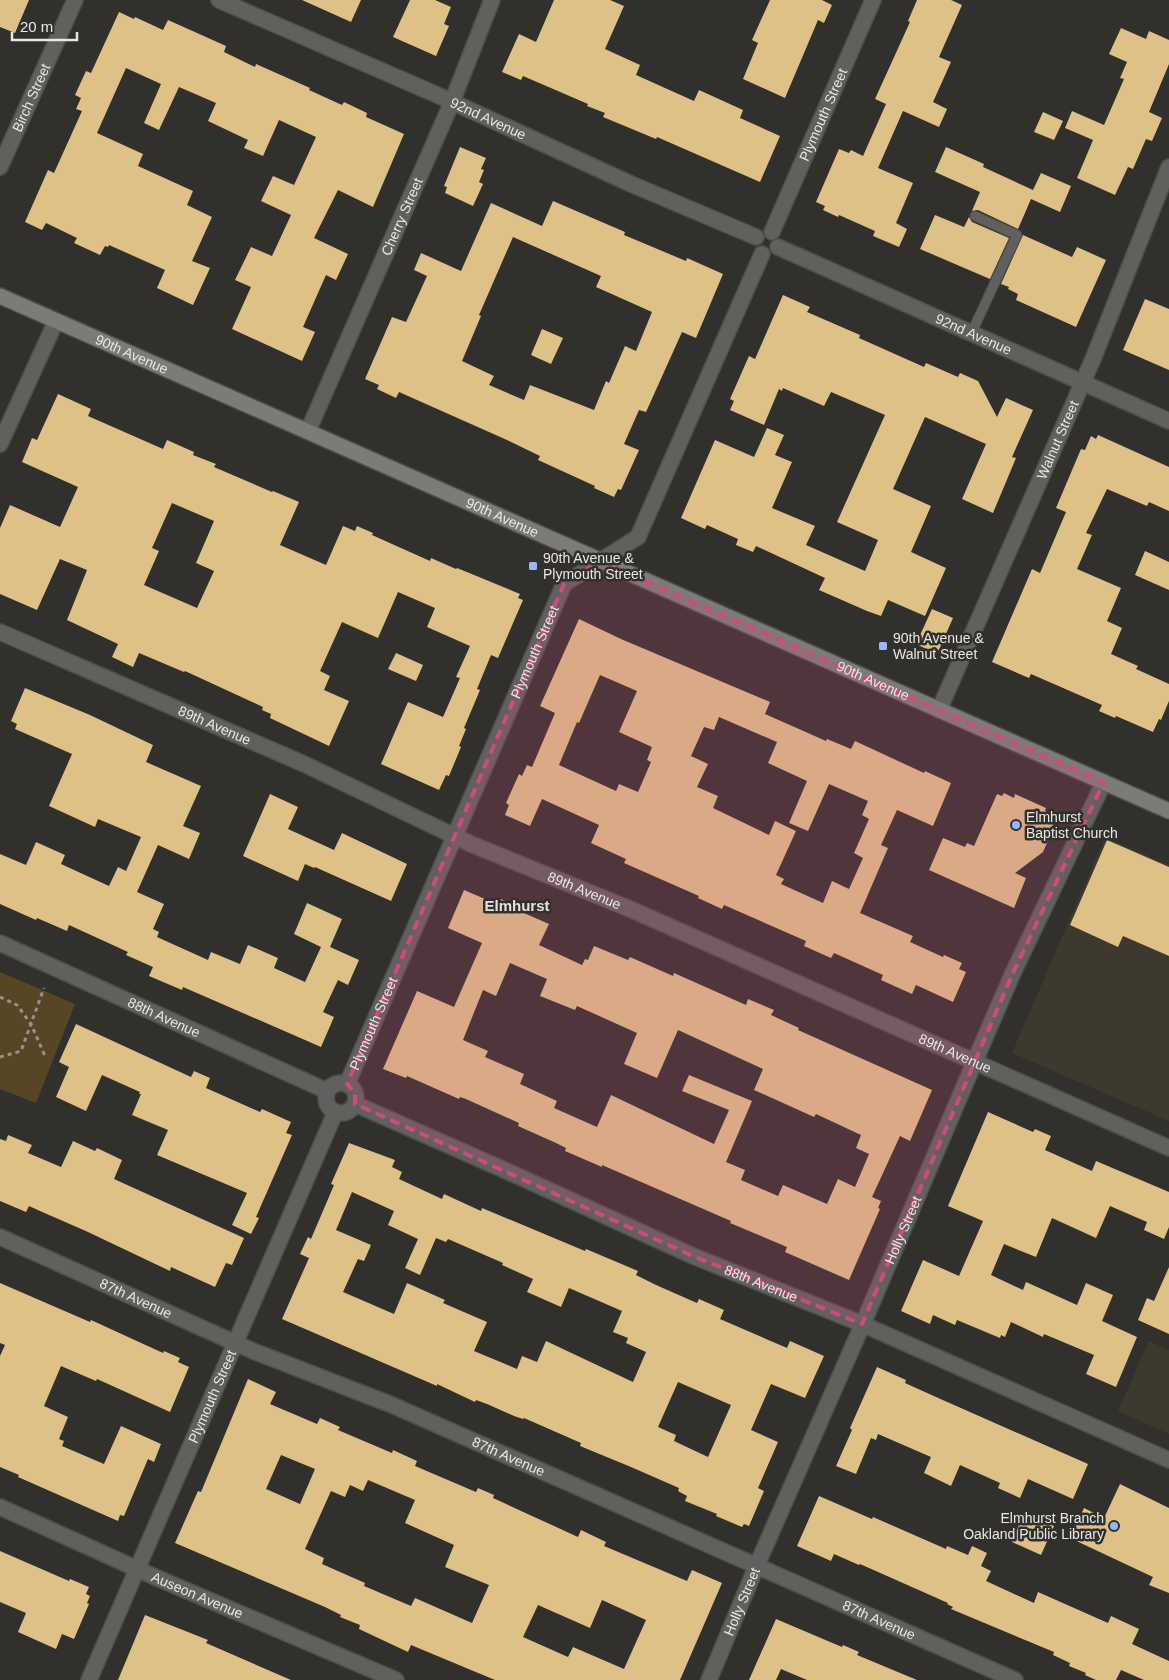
<svg xmlns="http://www.w3.org/2000/svg" width="1169" height="1680" viewBox="0 0 1169 1680" font-family="Arial,sans-serif">
  <style>
    .built { fill: #3e392f }
    .green { fill: #564625 }
    .building { fill: #dec187; fill-rule: evenodd }
    .lines { fill: none; stroke-linecap: round; stroke-linejoin: round }
    .lane-casing { stroke: #4f4d4a; stroke-width: 11 }
    .street-casing { stroke: #4f4d4a; stroke-width: 18 }
    .secondary-casing { stroke: #4f4d4a; stroke-width: 18 }
    .path { stroke: #959390; stroke-width: 3; stroke-dasharray: 4 4; stroke-linecap: butt }
    .lane { stroke: #61605e; stroke-width: 9 }
    .street { stroke: #61605e; stroke-width: 15 }
    .secondary { stroke: #7c7b77; stroke-width: 15 }
    .marked { fill: #cc4c7e; fill-opacity: 0.2; stroke: #cc4c7e; stroke-width: 4; stroke-dasharray: 10 6; stroke-linejoin: round }
    .poi-dot { fill: #95b6fd; stroke: #32302c; stroke-width: 2 }
    .labels { text-anchor: middle; dominant-baseline: central; stroke-width: 5; stroke-linejoin: round; paint-order: stroke }
    .street-label { font-size: 14px; fill: #e9e7e5; stroke: #32302c }
    .poi-label { font-size: 14px; fill: #e9e7e5; stroke: #32302c; text-anchor: start }
    .neighbourhood-label { font-size: 15px; font-weight: bold; fill: #e4e2dc; stroke: #32302c }
  </style>
  <rect width="100%" height="100%" fill="#32302c"/>
  <g class="built">
    <polygon points="1105,837 1169,865 1169,1121 1012,1053"/>
    <polygon points="1149,1341 1169,1350 1169,1434 1118,1411"/>
  </g>
  <polygon class="green" points="0,972 75,1004 36,1103 0,1089"/>
  <g class="building">
    <polygon points="0,0 29,0 15,33 0,27"/>
    <polygon points="302,0 361,0 351,22"/>
    <polygon points="410,0 435,0 451,7 444,24 449,26 436,56 393,37"/>
    <polygon points="554,0 610,0 624,6 605,49 640,65 636,75 694,101 699,90 743,110 740,118 780,136 760,182 657,137 656,139 603,117 605,113 587,106 588,104 523,76 521,80 502,72 519,34 536,42"/>
    <polygon points="770,0 822,0 832,5 824,23 818,20 785,98 743,79 758,43 752,40"/>
    <polygon points="917,0 951,0 962,5 939,57 951,62 933,102 947,109 939,127 903,111 878,168 913,183 896,223 907,229 899,247 873,236 875,231 839,215 838,217 823,210 825,206 816,202 839,149 849,153 851,150 863,156 886,104 875,99 910,22 908,21"/>
    <polygon points="119,12 134,19 135,17 163,30 168,20 226,46 224,52 255,67 256,64 310,88 309,90 342,105 344,102 367,113 366,117 404,134 373,207 338,190 314,238 348,254 336,280 326,275 303,327 315,332 302,361 232,329 251,287 235,280 251,247 272,256 291,215 261,201 273,176 294,185 316,137 279,120 263,156 244,148 248,140 208,121 216,103 179,87 159,130 144,123 161,84 126,68 97,133 143,154 138,166 193,191 187,205 212,217 192,261 210,268 193,305 157,288 165,270 109,245 108,247 105,246 100,255 74,243 77,238 46,223 42,230 25,222 48,170 54,173 82,111 76,109 81,98 75,95 86,71 91,73"/>
    <polygon points="1121,28 1146,39 1149,31 1169,40 1169,64 1149,112 1162,118 1152,141 1146,139 1133,169 1128,167 1115,195 1077,178 1093,140 1065,128 1072,111 1104,125 1124,79 1120,78 1127,62 1109,54"/>
    <polygon points="1043,112 1063,121 1054,140 1034,132"/>
    <polygon points="460,147 486,158 481,169 484,170 479,182 483,184 473,206 445,193 447,187 444,186"/>
    <polygon points="946,147 984,164 983,167 1033,190 1041,173 1071,186 1060,212 1031,199 1018,229 978,210 972,211 980,192 935,172"/>
    <path d="M553,201L625,232L624,235L686,261L687,258L723,274L696,338L682,332L646,412L639,410L624,444L639,450L621,490L618,489L614,497L594,488L595,486L538,460L540,456L507,440L399,392L396,398L377,389L379,385L365,379L392,317L406,322L427,276L414,270L421,253L461,271L491,203L542,226ZM513,237L601,276L596,287L652,312L636,351L625,346L609,383L606,381L594,410L530,385L524,400L489,385L494,376L462,361L481,316L479,315Z"/>
    <polygon points="935,215 964,227 969,217 972,222 1009,238 990,279 920,249"/>
    <polygon points="1023,235 1072,257 1077,247 1106,260 1076,327 1016,300 1018,294 1008,289 1009,287 1001,284"/>
    <polygon points="783,295 810,307 807,312 860,335 859,338 924,367 926,363 958,377 960,373 978,381 997,417 1006,398 1033,410 1012,457 1016,458 993,513 962,499 986,444 925,417 893,489 931,506 911,552 946,568 925,616 888,600 881,616 867,611 819,590 825,578 756,546 753,552 736,545 738,539 707,525 705,529 681,518 715,440 754,457 767,428 784,435 775,455 792,462 772,508 815,526 806,545 865,571 878,540 837,522 885,415 831,392 824,406 783,388 782,391 779,389 764,425 730,410 734,401 730,399 749,356 755,359"/>
    <polygon points="1145,299 1169,309 1169,370 1123,350"/>
    <polygon points="542,329 563,338 551,364 531,355"/>
    <path d="M58,394L91,409L88,416L163,449L167,440L194,452L193,455L216,464L214,467L272,492L273,491L299,502L280,545L326,565L343,526L355,531L357,526L373,533L372,535L430,561L431,558L456,569L457,568L520,594L518,598L523,600L498,658L491,655L477,689L480,690L464,728L466,729L459,746L461,747L449,776L446,775L439,790L381,764L408,702L443,717L460,678L456,677L470,646L427,627L435,608L398,592L378,638L342,622L320,671L330,676L324,690L349,701L329,746L270,718L271,714L262,710L263,707L185,671L184,672L139,653L133,667L112,657L118,644L67,620L87,570L60,559L37,610L0,594V528L10,505L60,527L78,487L22,462L32,438L37,440ZM172,503L214,521L196,563L214,571L197,608L144,585L159,551L152,548Z"/>
    <polygon points="1098,435 1169,467 1169,511 1149,502 1147,506 1107,489 1086,533 1092,535 1077,569 1121,588 1107,621 1122,628 1111,654 1138,666 1136,669 1169,684 1169,701 1161,720 1159,719 1153,732 1116,716 1115,718 1099,711 1102,705 1031,674 1029,678 992,662 1032,569 1040,573 1066,512 1056,508 1081,449 1085,450 1091,436 1096,439"/>
    <polygon points="1145,551 1169,562 1169,590 1135,575"/>
    <polygon points="932,609 953,618 937,654 916,644"/>
    <path d="M579,619L621,639L770,702L765,714L826,741L827,739L851,749L855,741L924,773L925,771L951,783L933,826L897,810L881,845L888,848L860,913L913,936L910,942L943,957L944,955L962,963L959,969L966,972L953,1002L916,985L912,994L881,980L883,975L834,953L831,958L804,946L806,941L724,905L722,909L698,898L699,896L624,863L626,859L591,843L599,825L542,799L530,826L505,815L509,805L506,803L519,774L522,776L527,765L532,767L555,713L540,706ZM600,675L637,691L619,732L652,747L647,760L651,762L638,792L619,784L616,791L559,765L577,722L579,723ZM719,717L777,742L768,763L807,781L789,823L808,831L829,784L868,801L862,815L869,819L854,853L863,858L849,889L832,881L823,903L781,884L784,879L776,875L796,831L775,821L769,835L713,808L718,796L697,787L708,764L691,756L704,727L714,730Z"/>
    <polygon points="396,653 423,665 416,681 388,669"/>
    <polygon points="25,688 90,715 153,745 146,762 201,786 183,826 200,833 189,859 158,845 137,892 164,904 153,929 159,932 157,937 208,960 211,952 240,964 248,945 278,958 274,968 305,982 321,947 294,934 307,903 342,919 330,947 359,960 348,985 338,980 323,1012 334,1017 321,1047 183,987 182,990 149,976 153,967 126,955 128,952 69,925 67,931 37,918 36,920 0,904 0,854 26,865 36,842 65,855 61,864 109,886 118,867 126,871 141,837 98,819 95,827 49,806 72,754 15,729 17,724 11,721"/>
    <polygon points="1004,793 1014,798 1015,794 1046,808 1045,811 1052,815 1053,829 1043,852 1015,873 1026,878 1014,908 929,870 943,838 965,847 967,843 974,846 997,794 1002,796"/>
    <polygon points="270,794 298,807 288,829 334,850 342,833 407,864 391,901 315,867 314,868 305,864 298,881 243,856"/>
    <polygon points="1107,840 1169,867 1169,956 1123,936 1118,947 1070,925"/>
    <path d="M464,890L499,905L501,899L518,907L517,910L549,924L539,945L582,965L585,959L588,960L594,946L628,960L630,957L673,976L674,973L746,1005L748,999L774,1010L771,1015L799,1028L798,1030L932,1090L910,1141L900,1136L872,1197L881,1201L878,1208L880,1209L849,1280L785,1252L787,1247L730,1223L731,1221L602,1165V1167L565,1151L566,1148L556,1143L518,1126L519,1123L466,1099L460,1097L459,1099L407,1076L406,1078L383,1069L417,991L454,1007L482,943L448,928ZM510,963L547,979L540,996L575,1010L577,1006L637,1033L624,1064L657,1078L678,1030L763,1069L754,1090L814,1117L816,1114L861,1135L856,1148L869,1154L855,1187L838,1179L827,1204L783,1185L778,1196L741,1180L745,1170L726,1162L752,1101L689,1075L682,1091L729,1110L714,1144L611,1095L597,1127L554,1108L557,1101L520,1084L524,1074L485,1057L488,1051L463,1040L483,990L496,996Z"/>
    <polygon points="76,1024 191,1077 194,1071 210,1078 206,1088 260,1112 262,1109 291,1122 286,1133 292,1135 256,1217 259,1218 251,1234 232,1225 247,1193 157,1155 168,1130 132,1115 141,1094 139,1094 140,1092 102,1075 86,1111 56,1097 69,1067 59,1062"/>
    <polygon points="988,1112 1033,1132 1035,1129 1051,1136 1045,1150 1092,1171 1096,1161 1169,1192 1169,1227 1164,1239 1144,1230 1147,1222 1110,1206 1096,1238 1052,1218 1036,1257 1004,1244 991,1275 1023,1290 1026,1282 1077,1305 1086,1283 1113,1295 1102,1321 1137,1337 1116,1387 1086,1374 1094,1355 1044,1334 1043,1337 1011,1322 1005,1337 1001,1335 1000,1338 957,1320 955,1325 933,1315 930,1324 901,1311 923,1260 959,1276 983,1221 948,1206"/>
    <polygon points="8,1135 32,1145 28,1153 61,1167 73,1141 95,1151 97,1148 122,1160 114,1179 244,1238 232,1265 226,1263 215,1287 171,1267 170,1271 88,1232 40,1211 29,1206 26,1212 0,1201 0,1139 6,1141"/>
    <path d="M349,1143L395,1160L392,1167L402,1172L399,1179L442,1199L444,1194L481,1211L482,1208L585,1251L586,1249L638,1271L636,1275L656,1285L697,1303L699,1299L724,1310L720,1319L787,1348L790,1341L824,1356L805,1398L771,1384L751,1430L778,1442L758,1488L764,1491L749,1526L744,1524L742,1527L716,1516L717,1514L685,1501L687,1496L678,1491L679,1488L631,1467L580,1446L581,1443L524,1418L523,1419L514,1416L487,1404L476,1400L475,1402L437,1384V1386L282,1319L309,1258L300,1254L308,1237L311,1239L334,1185L331,1184ZM352,1192L394,1211L388,1225L418,1239L405,1268L420,1275L436,1238L446,1242L448,1239L503,1263L502,1265L533,1279L527,1292L561,1307L569,1288L622,1311L613,1332L628,1338L626,1343L646,1352L633,1382L546,1341L537,1362L522,1356L517,1369L474,1351L487,1322L443,1303L445,1300L407,1283L394,1314L343,1292L358,1259L364,1261L371,1245L336,1230ZM678,1382L731,1405L708,1457L674,1441L676,1435L658,1427Z"/>
    <polygon points="1169,1267 1169,1334 1138,1320 1147,1298 1154,1301"/>
    <polygon points="0,1283 90,1322 91,1320 163,1353 164,1351 180,1358 178,1362 189,1367 170,1412 97,1379 96,1381 61,1366 44,1406 68,1417 59,1439 64,1441 62,1446 104,1464 121,1426 161,1444 154,1462 148,1459 124,1516 120,1515 118,1521 18,1477 19,1475 0,1467 0,1356 5,1345 0,1343"/>
    <polygon points="877,1367 906,1380 905,1383 936,1397 1088,1464 1073,1499 1028,1479 1020,1498 998,1488 1000,1483 960,1465 951,1486 924,1473 931,1457 878,1434 876,1440 871,1438 856,1474 836,1466 852,1430 850,1428"/>
    <path d="M248,1379L276,1392L270,1404L317,1424L320,1418L340,1427L338,1430L392,1453L393,1450L417,1461L415,1466L476,1492L478,1488L494,1495L493,1498L578,1537L581,1530L606,1542L604,1546L687,1581L692,1570L722,1583L680,1680H495L411,1645L408,1652L359,1629L360,1625L340,1617L341,1615L325,1607L175,1543L198,1491L201,1492ZM281,1455L315,1469L300,1504L266,1489ZM368,1480L415,1500L405,1523L454,1545L445,1567L489,1585L472,1623L415,1598L411,1606L364,1586L365,1583L322,1564L324,1558L305,1549L331,1491L345,1497L350,1485L363,1491ZM602,1600L646,1620L624,1669L573,1647L568,1657L523,1637L538,1605L590,1628Z"/>
    <polygon points="1120,1484 1169,1508 1169,1593 1149,1585 1153,1577 1070,1538 1084,1508 1104,1518"/>
    <polygon points="819,1496 872,1519 873,1517 946,1549 947,1546 968,1555 972,1546 987,1553 981,1566 991,1571 986,1581 1034,1603 1038,1592 1108,1623 1111,1616 1139,1629 1132,1644 1169,1661 1169,1680 1144,1680 1121,1670 1116,1680 1096,1680 1085,1675 1086,1673 1069,1666 1070,1663 1053,1655 1054,1652 951,1609 953,1607 947,1604 948,1603 860,1564 859,1565 834,1554 831,1561 797,1546"/>
    <polygon points="1024,1513 1054,1526 1041,1555 1012,1542"/>
    <polygon points="0,1551 69,1581 70,1579 89,1587 86,1594 90,1596 87,1603 89,1604 74,1639 62,1634 56,1649 18,1632 26,1613 0,1602"/>
    <polygon points="145,1615 208,1640 206,1643 291,1680 118,1680"/>
    <polygon points="776,1619 842,1647 843,1645 859,1652 857,1655 917,1680 807,1680 781,1669 776,1680 749,1680"/>
  </g>
  <g class="lines">
    <defs>
      <polyline id="lane" points="971,334 1017,235 975,216"/>
      <g id="street">
        <path id="s1" d="M219,0L435,94L631,184L756,237"/>
        <path id="s2" d="M0,167L75,0"/>
        <path id="s3" d="M772,232L873,0"/>
        <path id="s4" d="M778,247L1169,421"/>
        <path id="s5" d="M308,431L452,102L492,0"/>
        <polyline points="0,444 56,321"/>
        <path id="s6" d="M0,632L304,764L471,844L630,909L1169,1148"/>
        <path id="s7" d="M939,710L1093,359L1169,167"/>
        <path id="s8" d="M0,943L327,1091"/>
        <circle cx="341" cy="1098" r="15"/>
        <path id="s9" d="M347,1084L564,584L638,537L762,254"/>
        <path id="s10" d="M355,1104L511,1173L693,1256L862,1324L1169,1460"/>
        <path id="s11" d="M0,1237L253,1351L392,1405L1015,1680"/>
        <path id="s12" d="M0,1507L155,1577L396,1680"/>
        <path id="s13" d="M89,1680L335,1113"/>
        <path id="s14" d="M709,1680L757,1565L868,1312L981,1047L1013,973L1104,782"/>
      </g>
      <g id="secondary">
        <path id="s15" d="M0,296L1169,811"/>
      </g>
    </defs>
    <use href="#lane" class="lane-casing"/>
    <use href="#street" class="street-casing"/>
    <use href="#secondary" class="secondary-casing"/>
    <g class="path">
      <polyline points="0,997 17,1005 31,1024 45,1056"/>
      <polyline points="0,1057 21,1051 44,988"/>
    </g>
    <use href="#lane" class="lane"/>
    <use href="#street" class="street"/>
    <use href="#secondary" class="secondary"/>
  </g>
  <path class="marked" d="M600,561L1104,782L1013,973L862,1324L693,1256L355,1104V1093L347,1084L564,584Z"/>
  <g class="poi-dot">
    <rect x="528" y="561" width="10" height="10" rx="2.5"/>
    <rect x="878" y="641" width="10" height="10" rx="2.5"/>
    <circle cx="1016" cy="825" r="5"/>
    <circle cx="1114" cy="1526" r="5"/>
  </g>
  <g class="labels">
    <g class="street-label">
      <text stroke="none"><textPath href="#s2" startOffset="76">Birch Street</textPath></text>
      <text stroke="none"><textPath href="#s3" startOffset="128">Plymouth Street</textPath></text>
      <text stroke="none"><textPath href="#s1" startOffset="294">92nd Avenue</textPath></text>
      <text stroke="none"><textPath href="#s5" startOffset="234">Cherry Street</textPath></text>
      <text stroke="none"><textPath href="#s4" startOffset="214">92nd Avenue</textPath></text>
      <text stroke="none"><textPath href="#s15" startOffset="144">90th Avenue</textPath></text>
      <text stroke="none"><textPath href="#s7" startOffset="295">Walnut Street</textPath></text>
      <text stroke="none"><textPath href="#s15" startOffset="549">90th Avenue</textPath></text>
      <text stroke="none"><textPath href="#s9" startOffset="471">Plymouth Street</textPath></text>
      <text stroke="none"><textPath href="#s15" startOffset="954">90th Avenue</textPath></text>
      <text stroke="none"><textPath href="#s6" startOffset="234">89th Avenue</textPath></text>
      <text stroke="none"><textPath href="#s6" startOffset="639">89th Avenue</textPath></text>
      <text stroke="none"><textPath href="#s8" startOffset="180">88th Avenue</textPath></text>
      <text stroke="none"><textPath href="#s9" startOffset="66">Plymouth Street</textPath></text>
      <text stroke="none"><textPath href="#s6" startOffset="1044">89th Avenue</textPath></text>
      <text stroke="none"><textPath href="#s14" startOffset="490">Holly Street</textPath></text>
      <text stroke="none"><textPath href="#s10" startOffset="444">88th Avenue</textPath></text>
      <text stroke="none"><textPath href="#s11" startOffset="149">87th Avenue</textPath></text>
      <text stroke="none"><textPath href="#s13" startOffset="309">Plymouth Street</textPath></text>
      <text stroke="none"><textPath href="#s11" startOffset="554">87th Avenue</textPath></text>
      <text stroke="none"><textPath href="#s12" startOffset="216">Auseon Avenue</textPath></text>
      <text stroke="none"><textPath href="#s14" startOffset="85">Holly Street</textPath></text>
      <text stroke="none"><textPath href="#s11" startOffset="959">87th Avenue</textPath></text>
    </g>
    <g class="poi-label">
      <text x="543" y="558">90th Avenue &amp;<tspan x="543" dy="16">Plymouth Street</tspan></text>
      <text x="893" y="638">90th Avenue &amp;<tspan x="893" dy="16">Walnut Street</tspan></text>
      <text x="1026" y="817">Elmhurst<tspan x="1026" dy="16">Baptist Church</tspan></text>
      <text x="1104" y="1518" text-anchor="end">Elmhurst Branch<tspan x="1104" dy="16">Oakland Public Library</tspan></text>
    </g>
    <g class="neighbourhood-label">
      <text x="517" y="905">Elmhurst</text>
    </g>
  </g>
  <path d="M12 32v8h65v-8" fill="none" stroke="#e9e7e5" stroke-width="2.5"/>
  <text x="20" y="32" font-size="15" fill="#e9e7e5" stroke="#32302c" stroke-width="4" paint-order="stroke">20 m</text>
</svg>
